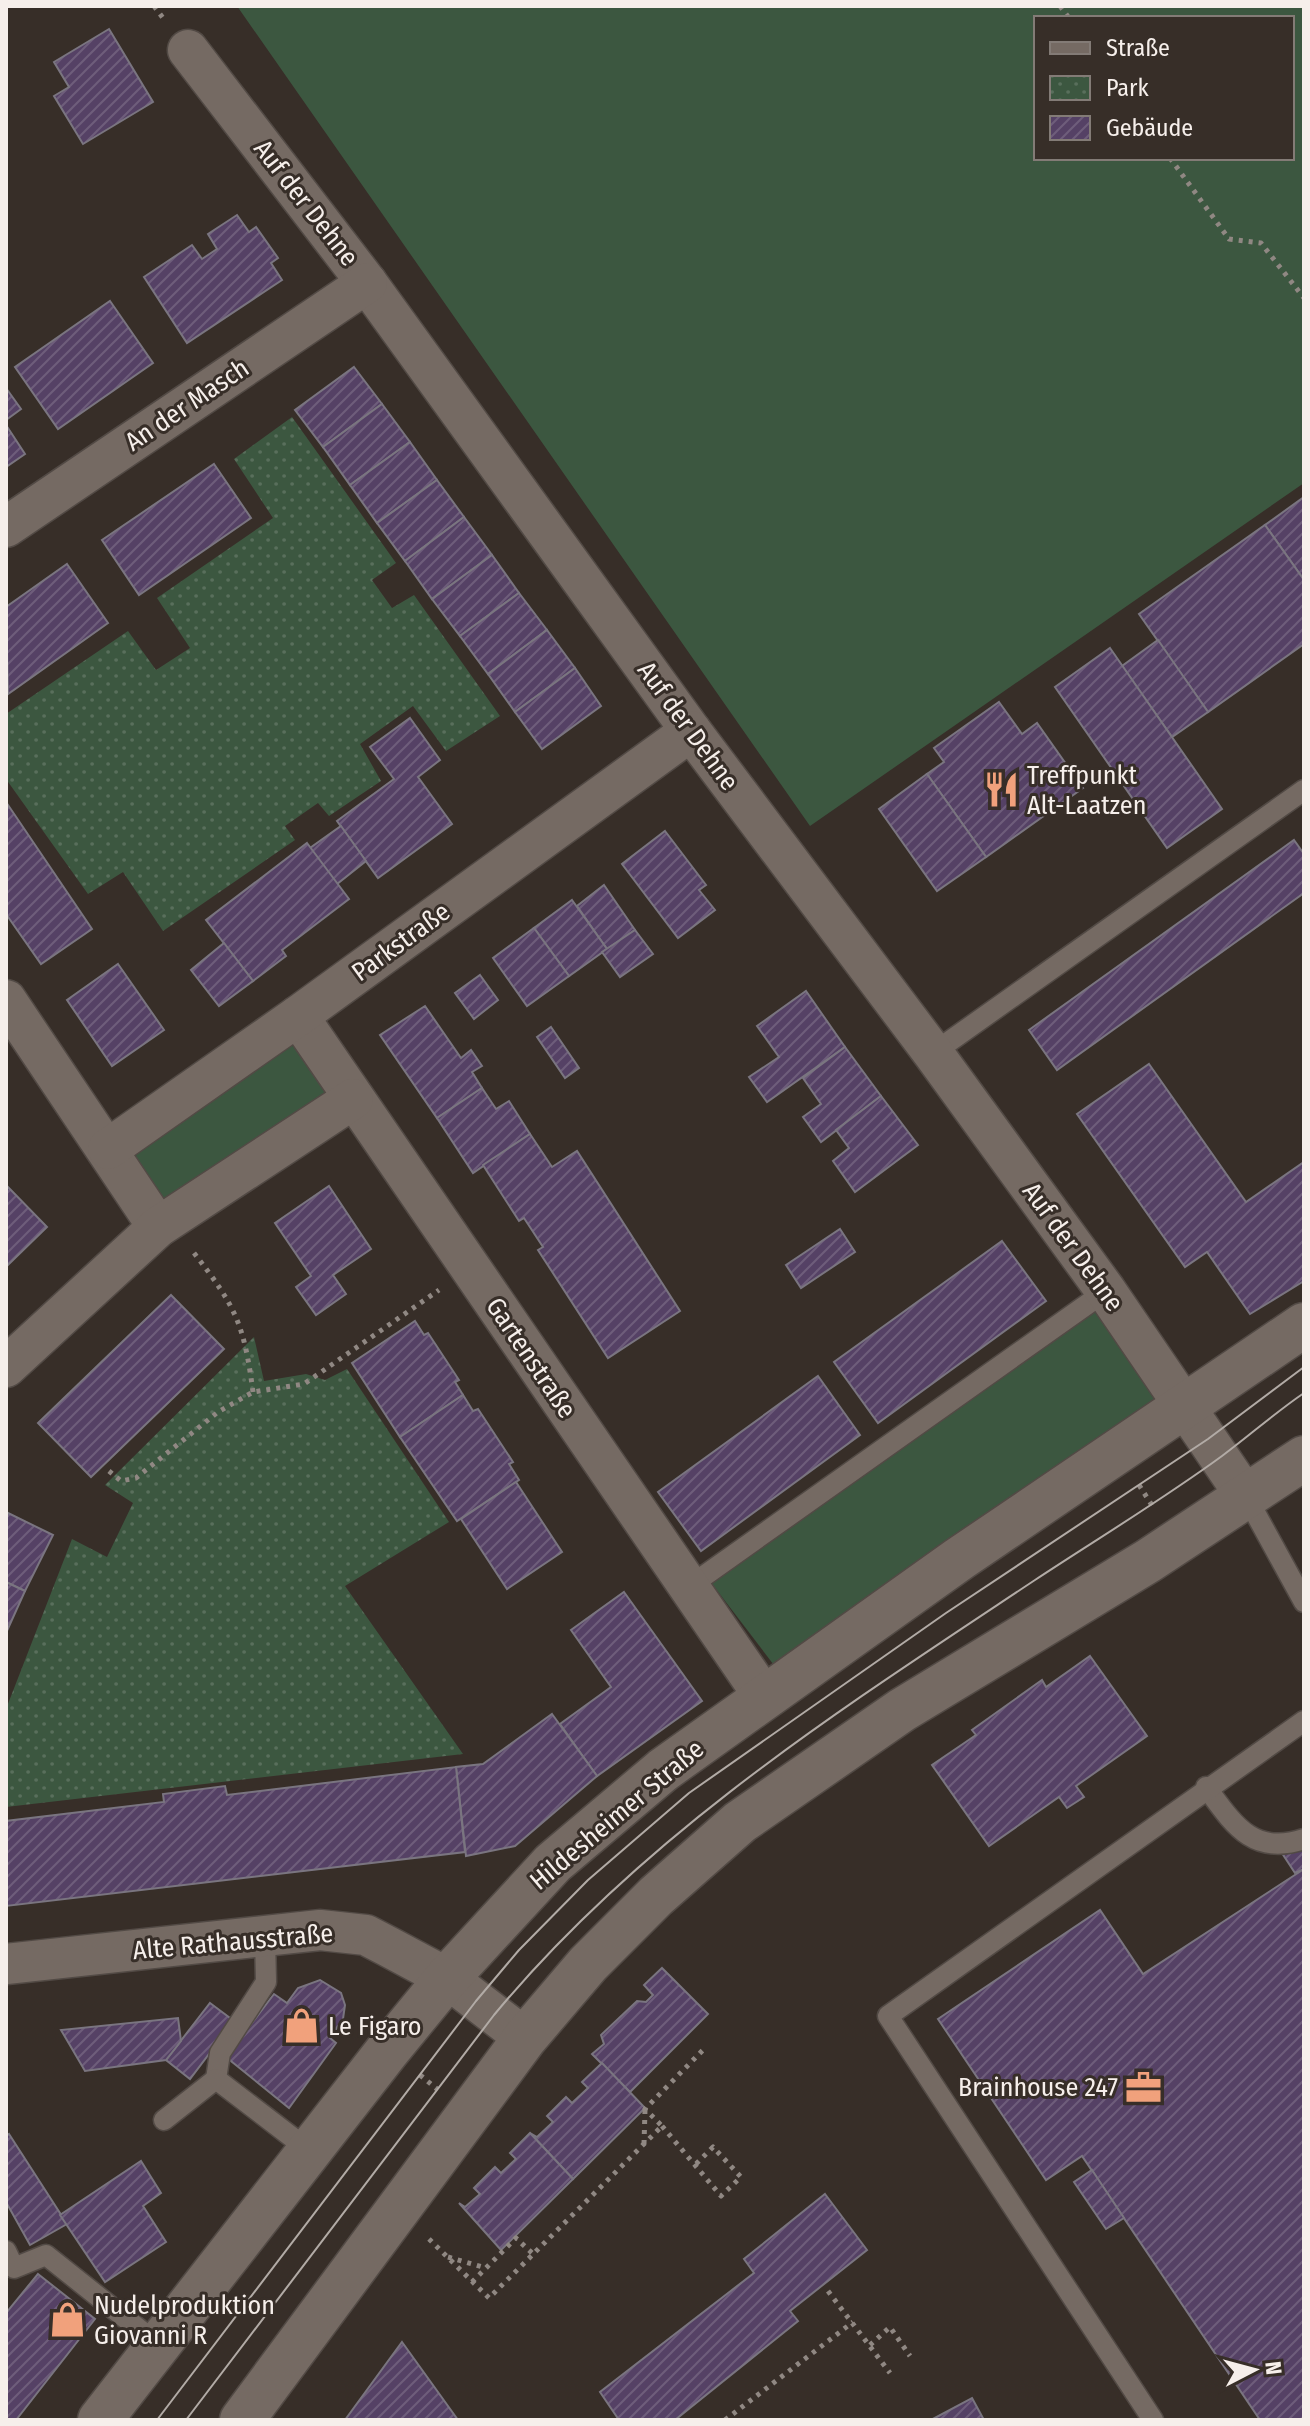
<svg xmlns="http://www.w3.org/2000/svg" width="1310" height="2426" viewBox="0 0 1310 2426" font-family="'Fira Sans Condensed',sans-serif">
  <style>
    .grass { fill: #3c5740; fill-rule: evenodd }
    .park { fill: url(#park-dots) }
    .building { fill: url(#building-hatch); stroke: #7a7580; stroke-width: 2 }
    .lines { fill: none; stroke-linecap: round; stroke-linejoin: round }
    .service-casing { stroke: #524a45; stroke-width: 23 }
    .minor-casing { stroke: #524a45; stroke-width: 43 }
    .secondary-casing { stroke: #524a45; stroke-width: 47 }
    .path { stroke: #908883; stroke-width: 5; stroke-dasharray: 4 6; stroke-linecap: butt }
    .service { stroke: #756a63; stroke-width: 20 }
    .minor { stroke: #756a63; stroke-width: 40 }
    .secondary { stroke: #756a63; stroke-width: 44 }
    .tram { stroke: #b2aba6; stroke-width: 2 }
    .labels { text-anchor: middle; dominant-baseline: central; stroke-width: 6; stroke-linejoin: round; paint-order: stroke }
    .street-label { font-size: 26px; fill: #f6efeb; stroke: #372e28 }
    .poi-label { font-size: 26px; fill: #f6efeb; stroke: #372e28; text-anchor: start }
  </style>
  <defs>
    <pattern id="park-dots" width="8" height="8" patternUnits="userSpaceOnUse" patternTransform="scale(2)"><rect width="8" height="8" fill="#3c5740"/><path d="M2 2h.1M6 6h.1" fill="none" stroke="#596f5c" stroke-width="1.8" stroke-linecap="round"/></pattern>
    <pattern id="building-hatch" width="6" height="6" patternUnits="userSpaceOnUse" patternTransform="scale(2)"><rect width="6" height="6" fill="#554165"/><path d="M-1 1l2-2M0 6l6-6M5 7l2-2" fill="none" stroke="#6e5d7b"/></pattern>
  </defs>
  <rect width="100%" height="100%" fill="#372e28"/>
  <g class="grass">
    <path d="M237,6H1304V483L810,826ZM1036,18H1292V158H1036Z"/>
    <polygon points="296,1034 336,1094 164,1208 129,1154"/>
    <polygon points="1103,1303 1170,1402 780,1673 709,1580"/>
  </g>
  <g class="park">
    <polygon points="292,417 396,563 372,580 392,608 414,595 500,716 446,751 413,706 360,744 381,781 329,816 318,803 285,826 295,840 163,931 123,872 88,894 6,779 6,714 128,631 156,670 190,648 157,598 273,518 234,459"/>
    <polygon points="254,1337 264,1381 306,1374 325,1380 347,1369 449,1522 345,1586 463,1754 6,1807 6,1709 72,1539 107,1557 133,1503 105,1485"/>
  </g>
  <g class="building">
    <polygon points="109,29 153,102 83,144 54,96 69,87 54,62"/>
    <polygon points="237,215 249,232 256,227 278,258 271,263 282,280 187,343 144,277 192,245 202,259 217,249 208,234"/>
    <polygon points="110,301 153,363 58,429 15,367"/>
    <polygon points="354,367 382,404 323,447 295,410"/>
    <polygon points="6,388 21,409 6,420"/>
    <polygon points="382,404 410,442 350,485 323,447"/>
    <polygon points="6,425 25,454 6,467"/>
    <polygon points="410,442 437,480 377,523 350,485"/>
    <polygon points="214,464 251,518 139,595 102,540"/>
    <polygon points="437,480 464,517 405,561 377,523"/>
    <polygon points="1304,497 1304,580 1265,525"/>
    <polygon points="464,517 492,555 432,599 405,561"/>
    <polygon points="1265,525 1304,580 1304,644 1208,712 1139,614"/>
    <polygon points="492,555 519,593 460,636 432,599"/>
    <polygon points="67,564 108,623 8,694 6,607"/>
    <polygon points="519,593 547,630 488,674 460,636"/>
    <polygon points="547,630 575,668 515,712 488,674"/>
    <polygon points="1158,640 1208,712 1172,737 1122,666"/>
    <polygon points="1110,648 1222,809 1167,848 1055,687"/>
    <polygon points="575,668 601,706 542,749 515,712"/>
    <polygon points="999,702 1022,734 1037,723 1083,788 986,857 927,774 944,762 934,748"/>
    <polygon points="410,718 440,760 418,777 452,824 378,878 337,821 394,779 370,747"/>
    <polygon points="927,774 986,857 937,891 879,809"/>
    <polygon points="6,802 92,929 41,964 6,914"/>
    <polygon points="341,826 366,861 337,884 310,848"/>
    <polygon points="665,831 706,885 699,890 715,910 678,938 622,864"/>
    <polygon points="1294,840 1304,854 1304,893 1057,1070 1029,1030"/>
    <polygon points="307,843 349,899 282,950 286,956 253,981 206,920"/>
    <polygon points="604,885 635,930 607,949 577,906"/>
    <polygon points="572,900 607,949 569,976 534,928"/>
    <polygon points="534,928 569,976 527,1006 493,958"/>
    <polygon points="635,930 653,954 620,977 602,952"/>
    <polygon points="224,943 253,981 219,1006 191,970"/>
    <polygon points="118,964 164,1030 112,1066 67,1000"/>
    <polygon points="480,975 498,1000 474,1019 455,993"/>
    <polygon points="806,991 845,1047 767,1102 749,1077 779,1057 757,1026"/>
    <polygon points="425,1006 461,1058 471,1050 482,1066 472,1072 482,1088 437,1118 380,1035"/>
    <polygon points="551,1027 579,1068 565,1078 537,1037"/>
    <polygon points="845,1047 881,1096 821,1142 803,1117 821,1104 803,1078"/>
    <polygon points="1149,1064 1246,1202 1304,1162 1304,1281 1250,1314 1207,1252 1185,1267 1077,1114"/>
    <polygon points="482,1088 496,1109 509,1101 530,1134 473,1173 437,1118"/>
    <polygon points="881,1096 918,1145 855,1192 833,1161 849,1148 836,1130"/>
    <polygon points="530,1134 552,1167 577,1151 680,1311 608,1358 538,1250 543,1247 524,1218 519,1221 483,1165"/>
    <polygon points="6,1185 47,1227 6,1267"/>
    <polygon points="329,1186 371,1249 333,1275 346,1294 316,1315 296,1287 311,1276 275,1223"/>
    <polygon points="840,1229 855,1252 801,1288 786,1265"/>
    <polygon points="1002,1241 1046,1301 878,1423 834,1362"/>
    <polygon points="171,1295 224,1349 91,1477 38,1423"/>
    <polygon points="415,1321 424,1335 428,1333 459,1380 455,1382 463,1395 400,1437 352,1363"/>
    <polygon points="818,1376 860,1435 701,1551 658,1492"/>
    <polygon points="463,1395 473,1411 478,1409 513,1462 509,1464 519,1480 457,1521 400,1437"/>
    <polygon points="516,1482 562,1552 507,1589 461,1519"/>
    <polygon points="6,1512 53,1535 25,1591 6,1582"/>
    <polygon points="6,1582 25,1591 6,1633"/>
    <polygon points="624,1592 702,1701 597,1776 560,1724 611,1687 571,1630"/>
    <polygon points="1090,1656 1147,1736 1076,1786 1084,1797 1067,1808 1059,1797 989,1846 932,1765 976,1735 972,1730 1042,1680 1046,1687"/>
    <polygon points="552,1714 597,1776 515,1846 466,1856 456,1767 483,1764"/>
    <polygon points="456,1767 465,1852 6,1906 6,1821 164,1802 163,1794 225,1786 227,1795"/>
    <polygon points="1304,1836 1304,1869 1295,1873 1280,1850"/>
    <polygon points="1304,1869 1304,2420 1260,2420 1082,2156 1046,2180 938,2019 1100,1910 1143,1974"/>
    <polygon points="662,1968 708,2014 630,2092 592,2054 604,2044 601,2035 637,2001 646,2002 653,1995 644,1985"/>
    <polygon points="320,1980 341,1993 345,2005 343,2019 330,2038 336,2043 289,2108 226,2057 274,1994 287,2003 298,1988"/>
    <polygon points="210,2003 234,2021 190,2079 166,2060"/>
    <polygon points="178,2018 181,2041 166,2060 85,2071 61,2030"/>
    <polygon points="602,2063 645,2108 573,2179 530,2133 537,2137 553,2122 547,2116 566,2097 572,2103 588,2088 582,2082"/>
    <polygon points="530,2133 573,2179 501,2250 459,2203 465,2207 480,2194 474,2188 495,2167 501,2173 516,2159 510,2153"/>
    <polygon points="9,2134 67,2224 30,2245 6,2202 6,2136"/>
    <polygon points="141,2161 161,2193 143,2206 166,2242 105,2282 60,2215"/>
    <polygon points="1092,2170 1124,2218 1106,2229 1074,2182"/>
    <polygon points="825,2194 867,2250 790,2311 798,2321 675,2420 619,2420 600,2392 754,2273 744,2259"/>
    <polygon points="38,2274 95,2319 16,2420 6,2420 6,2313"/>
    <polygon points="402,2342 458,2420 345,2420"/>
    <polygon points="972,2398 984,2420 931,2420"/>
  </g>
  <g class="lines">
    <defs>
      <g id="service">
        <polyline points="933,1053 1304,790"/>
        <polyline points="1247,1498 1304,1602"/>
        <polyline points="687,1588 1106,1291"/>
        <path d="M1206,1787C1234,1825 1253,1856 1304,1839"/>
        <polyline points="216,2079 220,2053 266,1982 265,1936"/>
        <polyline points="164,2120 216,2079 310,2151"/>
        <polyline points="6,2251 14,2268 46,2255 159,2345"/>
        <polyline points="1153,2420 888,2016 1304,1721"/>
      </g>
      <g id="minor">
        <polyline points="188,50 367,283 691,731 933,1053 1106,1291 1247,1498"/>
        <polyline points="6,527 367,283"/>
        <polyline points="6,1000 158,1227"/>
        <polyline points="298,1016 765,1698"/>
        <polyline points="108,1149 298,1016 691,731"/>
        <polyline points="6,1367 158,1227 353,1099"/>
        <polyline points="6,1964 320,1930 366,1935 389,1947 447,1978 525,2038"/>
      </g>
      <g id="secondary">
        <polyline points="100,2420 388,2050 447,1978 553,1863 663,1770 959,1559 1304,1325"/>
        <polyline points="242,2420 525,2038 588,1964 656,1896 740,1822 902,1710 1148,1561 1304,1458"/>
      </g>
    </defs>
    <use href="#service" class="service-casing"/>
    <use href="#minor" class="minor-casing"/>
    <use href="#secondary" class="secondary-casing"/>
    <g class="path">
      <polyline points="154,6 163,18"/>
      <polyline points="1060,6 1069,18"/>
      <polyline points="1170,158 1229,239 1261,243 1304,298"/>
      <path d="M194,1253C236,1307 244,1324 253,1392"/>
      <polyline points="109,1471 121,1481 136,1478 218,1412 253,1392 304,1384 439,1290"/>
      <polyline points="1139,1485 1153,1507"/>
      <polyline points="420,2075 437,2089"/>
      <polyline points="662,2126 721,2196 741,2177 713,2147 695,2165"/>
      <polyline points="644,2144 645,2110"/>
      <polyline points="429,2239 489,2298 662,2126 645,2109 703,2050"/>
      <polyline points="448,2257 486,2268"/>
      <polyline points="472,2282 516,2238 533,2254"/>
      <polyline points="828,2291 890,2373"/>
      <polyline points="870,2345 890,2327 910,2356"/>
      <polyline points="725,2420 853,2322"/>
    </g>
    <use href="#service" class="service"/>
    <use href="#minor" class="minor"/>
    <use href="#secondary" class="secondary"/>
    <g class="tram">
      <polyline points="157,2420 476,2001 519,1950 588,1880 689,1793 946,1613 1208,1439 1304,1367"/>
      <path d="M186,2420L494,2015C644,1834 841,1709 1035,1580C1097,1539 1162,1500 1222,1456C1250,1435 1276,1412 1304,1393"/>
    </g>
  </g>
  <defs>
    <symbol id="restaurant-bare" viewBox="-9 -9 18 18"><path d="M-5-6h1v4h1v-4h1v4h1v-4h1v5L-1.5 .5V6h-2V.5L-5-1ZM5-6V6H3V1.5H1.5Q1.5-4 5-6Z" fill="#f1a17c" stroke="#372e28" stroke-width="2.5" paint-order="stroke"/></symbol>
    <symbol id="shop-bare" viewBox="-9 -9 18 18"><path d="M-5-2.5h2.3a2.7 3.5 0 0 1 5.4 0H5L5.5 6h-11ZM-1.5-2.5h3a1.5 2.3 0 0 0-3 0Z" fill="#f1a17c" stroke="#372e28" stroke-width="2.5" paint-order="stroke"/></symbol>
    <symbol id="office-bare" viewBox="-9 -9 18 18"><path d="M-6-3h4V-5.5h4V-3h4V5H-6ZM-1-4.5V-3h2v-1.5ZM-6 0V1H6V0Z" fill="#f1a17c" stroke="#372e28" stroke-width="2.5" paint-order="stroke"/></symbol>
  </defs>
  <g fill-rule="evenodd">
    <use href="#restaurant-bare" x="976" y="764" width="51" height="51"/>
    <use href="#shop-bare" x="276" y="2000" width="51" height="51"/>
    <use href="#office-bare" x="1118" y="2062" width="51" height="51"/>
    <use href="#shop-bare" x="42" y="2294" width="51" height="51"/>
  </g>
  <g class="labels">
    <g class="street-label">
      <text transform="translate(306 203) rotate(52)">Auf der Dehne</text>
      <text transform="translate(187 405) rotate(-34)">An der Masch</text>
      <text transform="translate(688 726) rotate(54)">Auf der Dehne</text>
      <text transform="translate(401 942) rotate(-36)">Parkstraße</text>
      <text transform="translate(1073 1247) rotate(54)">Auf der Dehne</text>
      <text transform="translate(531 1358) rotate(56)">Gartenstraße</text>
      <text transform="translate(617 1815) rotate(-40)">Hildesheimer Straße</text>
      <text transform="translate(233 1942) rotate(-5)">Alte Rathausstraße</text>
    </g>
    <g class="poi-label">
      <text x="1027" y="775">Treffpunkt<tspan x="1027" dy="30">Alt-Laatzen</tspan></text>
      <text x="328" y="2026">Le Figaro</text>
      <text x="1118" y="2087" text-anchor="end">Brainhouse 247</text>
      <text x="94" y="2305">Nudelproduktion<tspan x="94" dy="30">Giovanni R</tspan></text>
    </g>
  </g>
  <rect width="1310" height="2426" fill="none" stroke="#f6efeb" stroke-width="16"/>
  <rect x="1034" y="16" width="260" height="144" fill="#372e28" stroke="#837b76" stroke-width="2"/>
  <rect x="1050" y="42" width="40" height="12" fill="#756a63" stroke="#837b76" stroke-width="2"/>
  <text x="1106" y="56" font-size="24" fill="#f6efeb">Straße</text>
  <rect x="1050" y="76" width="40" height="24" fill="url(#park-dots)" stroke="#837b76" stroke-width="2"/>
  <text x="1106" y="96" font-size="24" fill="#f6efeb">Park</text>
  <rect x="1050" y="116" width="40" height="24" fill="url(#building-hatch)" stroke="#837b76" stroke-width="2"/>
  <text x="1106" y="136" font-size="24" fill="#f6efeb">Gebäude</text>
  <g transform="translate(1254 2370) rotate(84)" stroke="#372e28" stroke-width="6" paint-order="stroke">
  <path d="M0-6L14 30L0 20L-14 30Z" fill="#f6efeb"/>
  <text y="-12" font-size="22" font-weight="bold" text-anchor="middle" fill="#f6efeb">N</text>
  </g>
</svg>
